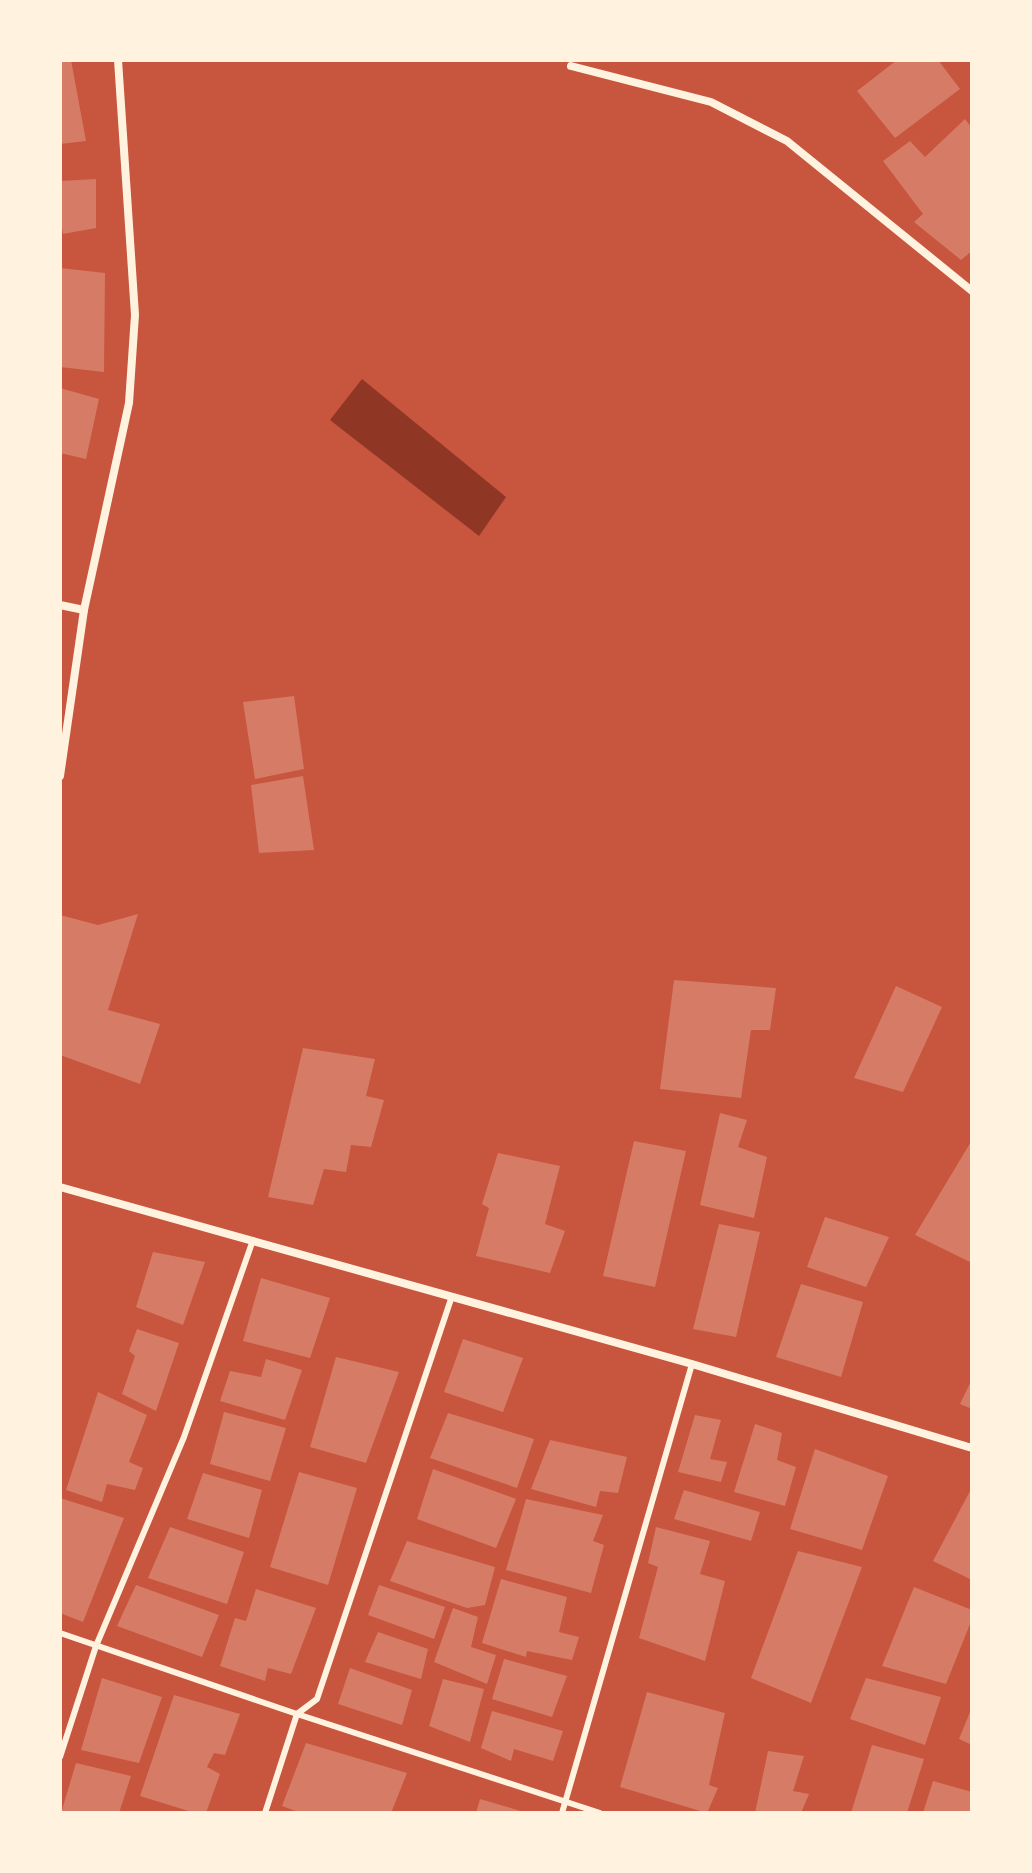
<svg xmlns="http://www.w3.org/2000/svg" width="1032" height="1873" viewBox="0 0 1032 1873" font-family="Rubik,sans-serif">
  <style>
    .water { fill: #8f3625 }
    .building { fill: #d67c66 }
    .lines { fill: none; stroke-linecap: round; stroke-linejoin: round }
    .service { stroke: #fff3e0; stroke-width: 6 }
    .minor { stroke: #fff3e0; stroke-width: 8 }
  </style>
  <rect width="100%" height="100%" fill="#c8553d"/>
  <polygon class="water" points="362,379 506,497 479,536 330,420"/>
  <g class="building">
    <polygon points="60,60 71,60 86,141 60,144"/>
    <polygon points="897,60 938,60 960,89 895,138 857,91"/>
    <polygon points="965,119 972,128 972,251 961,260 914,222 923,214 883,161 910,141 925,157"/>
    <polygon points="96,179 96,228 63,234 60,215 60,181"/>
    <polygon points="60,268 105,273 104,372 60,367"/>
    <polygon points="60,388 99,399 86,459 60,453"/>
    <polygon points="294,696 304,769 255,779 243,702"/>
    <polygon points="303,776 314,850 259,853 251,785"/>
    <polygon points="138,914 108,1010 160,1024 140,1084 60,1055 60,915 98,925"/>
    <polygon points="674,980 776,988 770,1030 751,1030 741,1098 660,1089"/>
    <polygon points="896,986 942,1007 903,1092 854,1078"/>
    <polygon points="303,1048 375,1059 366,1096 384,1100 371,1147 351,1145 346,1172 324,1169 313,1205 268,1197"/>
    <polygon points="720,1113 747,1120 738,1147 767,1157 754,1218 700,1205"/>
    <polygon points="972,1140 972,1263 915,1235"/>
    <polygon points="634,1141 686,1151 655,1287 603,1276"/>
    <polygon points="498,1153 560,1166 545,1224 565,1231 550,1273 476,1256 489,1208 482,1204"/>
    <polygon points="825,1217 889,1237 866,1287 807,1267"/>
    <polygon points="719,1224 760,1232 736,1337 693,1329"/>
    <polygon points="153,1252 205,1262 183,1325 136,1307"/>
    <polygon points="261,1278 330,1298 310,1358 243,1341"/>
    <polygon points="801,1284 863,1302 841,1377 776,1357"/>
    <polygon points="137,1329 179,1343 156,1411 122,1394 135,1356 129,1351"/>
    <polygon points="463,1339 523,1358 503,1412 444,1392"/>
    <polygon points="336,1357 399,1372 366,1463 310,1447"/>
    <polygon points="266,1359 302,1370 285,1420 220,1401 230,1371 261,1377"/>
    <polygon points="972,1379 972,1409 960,1404"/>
    <polygon points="98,1392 147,1415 129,1462 143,1468 135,1490 107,1484 102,1502 66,1490"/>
    <polygon points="224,1412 286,1428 270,1481 210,1464"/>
    <polygon points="448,1413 534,1439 517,1488 430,1458"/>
    <polygon points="695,1415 721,1420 710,1459 727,1462 721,1482 678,1472"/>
    <polygon points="755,1424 782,1433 777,1460 796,1467 785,1506 734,1492"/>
    <polygon points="550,1440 627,1457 618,1493 600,1491 596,1507 531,1489"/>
    <polygon points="815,1449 888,1476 862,1550 790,1529"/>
    <polygon points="433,1469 516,1499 496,1548 417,1519"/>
    <polygon points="299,1472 357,1488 328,1585 270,1567"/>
    <polygon points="203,1473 262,1490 249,1538 187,1519"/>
    <polygon points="684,1490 760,1512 751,1541 674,1519"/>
    <polygon points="970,1491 972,1492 972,1580 933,1561"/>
    <polygon points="60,1498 124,1518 83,1622 60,1613"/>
    <polygon points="526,1499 603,1515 593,1541 604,1545 591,1593 506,1570"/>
    <polygon points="170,1527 244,1552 227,1604 148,1578"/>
    <polygon points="656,1527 710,1541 700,1574 725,1581 705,1661 639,1638 658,1567 648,1563"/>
    <polygon points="407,1541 495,1567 485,1605 467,1608 390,1581"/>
    <polygon points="798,1551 862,1567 811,1703 751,1678"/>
    <polygon points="501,1579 567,1597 559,1632 579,1637 572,1660 527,1651 526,1657 482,1643"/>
    <polygon points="136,1585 219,1615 202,1657 117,1626"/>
    <polygon points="379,1585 445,1607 434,1639 368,1615"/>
    <polygon points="914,1587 972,1610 972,1619 946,1684 882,1666"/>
    <polygon points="256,1589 316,1608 291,1674 268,1668 265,1681 220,1666 235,1618 246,1621"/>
    <polygon points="453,1608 478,1617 471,1647 496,1655 487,1684 434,1662"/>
    <polygon points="378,1632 428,1649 421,1679 365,1662"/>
    <polygon points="504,1659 567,1676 552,1717 492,1699"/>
    <polygon points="350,1668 412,1690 402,1725 338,1704"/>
    <polygon points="102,1678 162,1697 139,1763 81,1750"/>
    <polygon points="866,1678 941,1697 925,1745 850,1719"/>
    <polygon points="443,1679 484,1689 470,1742 429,1726"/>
    <polygon points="647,1692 725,1713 709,1785 718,1788 707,1813 620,1787"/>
    <polygon points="174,1695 240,1714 225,1755 214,1753 207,1767 220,1774 206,1813 195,1813 140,1796"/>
    <polygon points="972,1707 972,1745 959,1739"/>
    <polygon points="492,1711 563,1731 553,1761 514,1749 511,1761 481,1748"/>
    <polygon points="306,1743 407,1773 391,1813 301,1813 282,1806"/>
    <polygon points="872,1745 924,1759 907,1813 851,1813"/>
    <polygon points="768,1751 804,1756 793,1791 809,1794 801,1813 755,1813"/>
    <polygon points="76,1763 131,1776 119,1813 61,1813"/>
    <polygon points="933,1781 972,1792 972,1813 923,1813"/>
    <polygon points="480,1799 524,1812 524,1813 476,1813"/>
  </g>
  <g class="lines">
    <g class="service">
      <polyline points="60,1633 297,1714 600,1813"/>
      <polyline points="60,1757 96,1646 184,1437 253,1240"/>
      <polyline points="265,1813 297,1714 317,1699 452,1296"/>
      <polyline points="562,1813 692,1364"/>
    </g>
    <g class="minor">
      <polyline points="571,66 711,102 787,141 972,291"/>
      <polyline points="60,605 84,610"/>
      <polyline points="60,776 84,610 129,403 135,315 118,60"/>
      <polyline points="60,1187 692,1364 972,1448"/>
    </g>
  </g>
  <rect width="1032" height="1873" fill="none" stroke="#fff3e0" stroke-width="124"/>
</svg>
